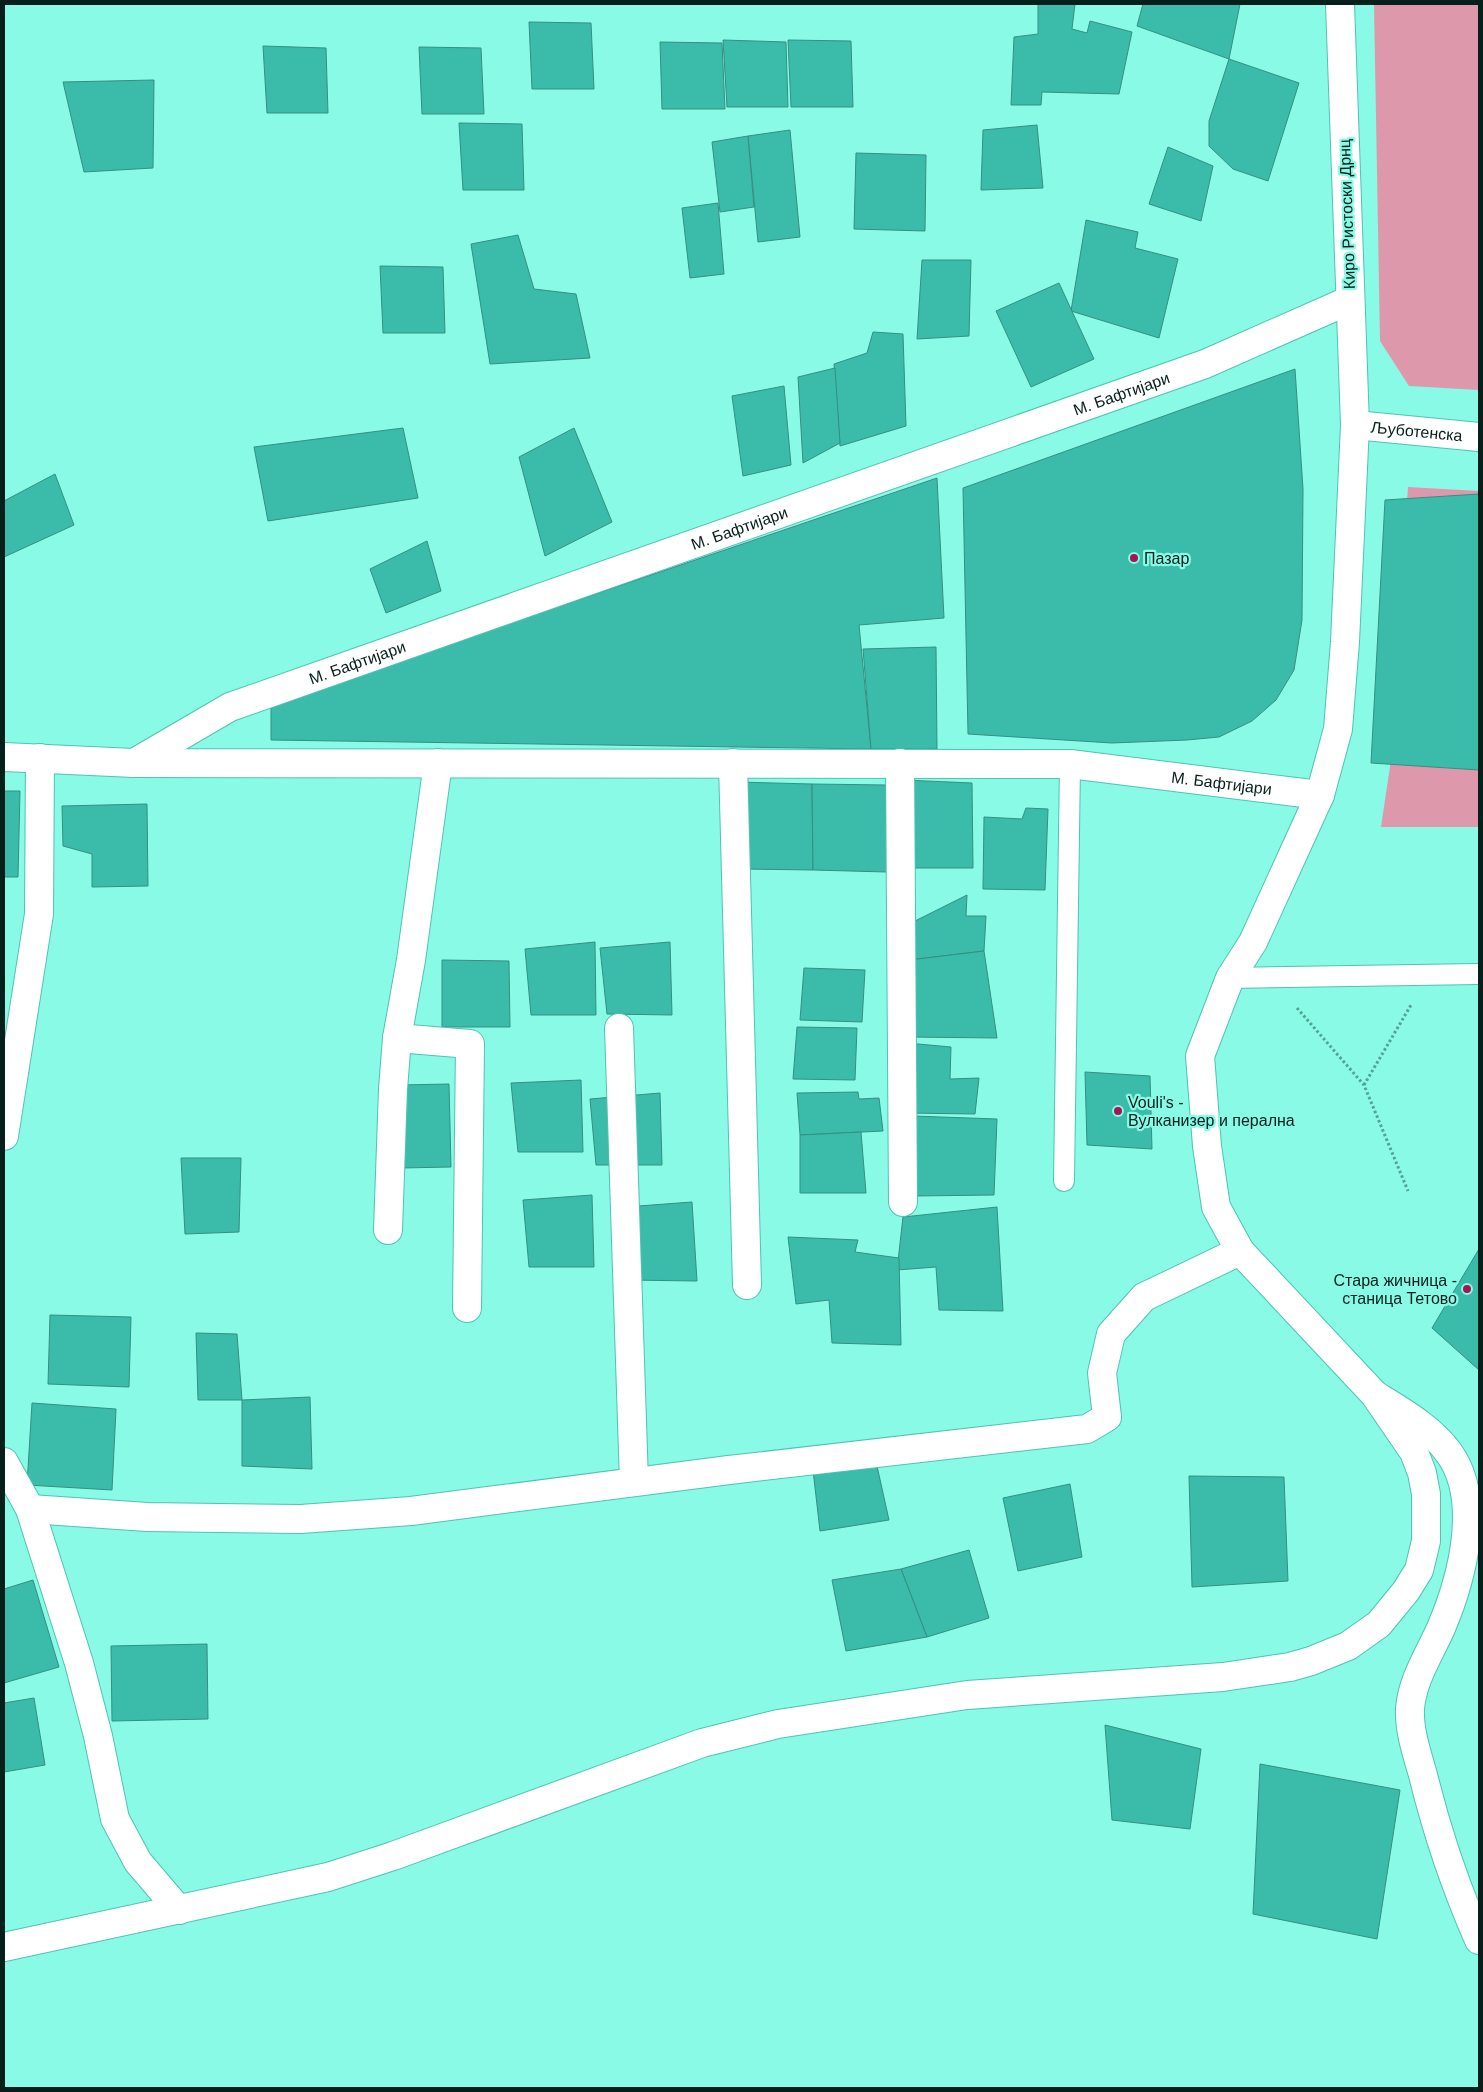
<svg xmlns="http://www.w3.org/2000/svg" width="1483" height="2092" viewBox="0 0 1483 2092" font-family="Arial,sans-serif">
  <style>
    .green { fill: #dd98ab }
    .building { fill: #3bbba9; stroke: #368f81 }
    .lines { fill: none; stroke-linecap: round; stroke-linejoin: round }
    .service-casing { stroke: #4fc4b1; stroke-width: 22 }
    .minor-casing { stroke: #4fc4b1; stroke-width: 30 }
    .tertiary-casing { stroke: #4fc4b1; stroke-width: 30 }
    .secondary-casing { stroke: #4fc4b1; stroke-width: 30 }
    .path { stroke: #54a294; stroke-width: 3; stroke-dasharray: 2.5 2.5; stroke-linecap: butt }
    .service { stroke: #fff; stroke-width: 20 }
    .minor { stroke: #fff; stroke-width: 28 }
    .tertiary { stroke: #fff; stroke-width: 28 }
    .secondary { stroke: #fff; stroke-width: 28 }
    .poi-dot { fill: #a51556; stroke: #88fae6; stroke-width: 2 }
    .labels { text-anchor: middle; dominant-baseline: central; stroke-width: 4.5; stroke-linejoin: round; paint-order: stroke }
    .street-label { font-size: 16px; fill: #061f1b; stroke: #88fae6 }
    .poi-label { font-size: 16px; fill: #061f1b; stroke: #88fae6; text-anchor: start }
  </style>
  <rect width="100%" height="100%" fill="#88fae6"/>
  <g class="green">
    <polygon points="1374,4 1479,4 1479,390 1409,386 1380,341"/>
    <polygon points="1408,487 1479,491 1479,827 1381,827 1391,760"/>
  </g>
  <g class="building">
    <polygon points="1038,4 1075,4 1072,29 1087,33 1090,21 1132,32 1119,94 1042,92 1041,105 1011,105 1014,37 1038,34"/>
    <polygon points="1143,4 1240,4 1229,59 1137,26"/>
    <polygon points="529,22 591,23 594,89 532,89"/>
    <polygon points="723,40 786,42 788,107 727,107"/>
    <polygon points="788,40 851,41 853,107 791,107"/>
    <polygon points="660,42 722,43 725,109 662,109"/>
    <polygon points="263,46 326,48 328,113 267,113"/>
    <polygon points="419,47 481,48 484,114 422,114"/>
    <polygon points="1229,59 1299,83 1268,181 1233,169 1209,146 1209,121"/>
    <polygon points="154,80 153,168 84,172 63,82"/>
    <polygon points="459,123 522,124 524,190 463,190"/>
    <polygon points="1037,125 1043,188 981,190 983,130"/>
    <polygon points="790,130 800,237 758,242 748,136"/>
    <polygon points="748,136 754,207 720,212 712,142"/>
    <polygon points="1168,147 1213,166 1201,221 1149,204"/>
    <polygon points="856,153 926,155 925,231 854,229"/>
    <polygon points="718,203 724,274 690,278 682,208"/>
    <polygon points="1086,220 1138,232 1135,248 1178,259 1159,338 1071,311"/>
    <polygon points="518,235 534,289 576,294 590,358 490,364 471,244"/>
    <polygon points="922,260 971,260 969,336 917,339"/>
    <polygon points="380,266 443,267 445,333 383,333"/>
    <polygon points="1059,283 1094,359 1031,387 996,311"/>
    <polygon points="873,332 903,334 906,426 840,446 834,364 867,353"/>
    <polygon points="835,368 840,443 803,463 798,377"/>
    <polygon points="1295,369 1303,489 1302,620 1294,670 1276,700 1252,721 1219,737 1187,740 1112,743 968,734 963,488"/>
    <polygon points="784,386 791,465 743,476 732,396"/>
    <polygon points="403,428 418,498 268,521 254,447"/>
    <polygon points="574,428 612,522 545,556 519,457"/>
    <polygon points="55,474 74,525 4,557 4,501"/>
    <polygon points="937,478 944,618 859,625 871,749 271,740 271,704"/>
    <polygon points="1479,494 1479,770 1371,763 1385,500"/>
    <polygon points="427,541 441,591 386,613 370,569"/>
    <polygon points="936,647 937,749 871,749 863,649"/>
    <polygon points="903,780 972,783 973,868 903,868"/>
    <polygon points="736,782 812,784 813,870 741,869"/>
    <polygon points="812,784 886,785 887,872 813,870"/>
    <polygon points="4,791 20,791 18,877 4,877"/>
    <polygon points="147,804 148,886 92,887 92,854 63,846 62,806"/>
    <polygon points="1026,808 1048,809 1045,890 983,889 984,817 1022,819"/>
    <polygon points="967,895 966,916 986,916 984,951 909,960 909,924"/>
    <polygon points="595,942 596,1015 531,1015 525,949"/>
    <polygon points="670,942 672,1015 607,1014 600,948"/>
    <polygon points="984,951 997,1038 910,1037 909,960"/>
    <polygon points="442,960 509,961 510,1027 442,1027"/>
    <polygon points="804,968 865,970 862,1022 800,1020"/>
    <polygon points="797,1027 857,1028 855,1080 793,1079"/>
    <polygon points="907,1043 951,1047 950,1079 979,1078 975,1114 905,1113"/>
    <polygon points="1085,1072 1150,1076 1152,1149 1087,1145"/>
    <polygon points="581,1080 583,1152 518,1152 511,1083"/>
    <polygon points="449,1084 451,1167 401,1168 400,1085"/>
    <polygon points="858,1092 859,1099 879,1098 883,1131 800,1135 797,1093"/>
    <polygon points="660,1093 662,1165 596,1165 590,1099"/>
    <polygon points="913,1116 997,1119 994,1195 914,1196"/>
    <polygon points="861,1132 866,1193 800,1193 800,1135"/>
    <polygon points="181,1158 241,1158 239,1232 185,1234"/>
    <polygon points="592,1195 594,1267 529,1267 523,1200"/>
    <polygon points="692,1202 697,1281 627,1280 625,1207"/>
    <polygon points="997,1207 1003,1311 939,1310 936,1267 897,1270 903,1217"/>
    <polygon points="788,1237 858,1240 855,1252 899,1258 901,1345 832,1343 829,1300 796,1304"/>
    <polygon points="1479,1249 1479,1370 1432,1328"/>
    <polygon points="50,1315 131,1317 129,1387 48,1384"/>
    <polygon points="196,1333 237,1334 242,1400 198,1400"/>
    <polygon points="310,1397 312,1469 242,1466 242,1400"/>
    <polygon points="32,1403 116,1409 112,1490 27,1485"/>
    <polygon points="877,1466 889,1520 820,1531 813,1470"/>
    <polygon points="1189,1476 1284,1477 1288,1581 1192,1587"/>
    <polygon points="1070,1484 1082,1557 1018,1571 1003,1498"/>
    <polygon points="969,1550 989,1618 927,1637 901,1569"/>
    <polygon points="901,1569 927,1637 846,1651 832,1580"/>
    <polygon points="33,1580 59,1667 4,1683 4,1589"/>
    <polygon points="207,1644 208,1719 112,1721 111,1646"/>
    <polygon points="34,1698 45,1765 4,1772 4,1703"/>
    <polygon points="1105,1725 1201,1749 1190,1829 1112,1820"/>
    <polygon points="1260,1764 1400,1790 1377,1939 1253,1914"/>
  </g>
  <g class="lines">
    <defs>
      <g id="service">
        <polyline points="1230,978 1479,974"/>
        <polyline points="1064,1181 1070,764"/>
      </g>
      <g id="minor">
        <path id="s1" d="M134,763L230,707L1205,364L1350,300"/>
        <polyline points="733,763 747,1285"/>
        <polyline points="900,763 903,1202"/>
        <polyline points="619,1028 634,1482"/>
        <polyline points="397,1038 470,1044 467,1308"/>
        <polyline points="4,1136 39,914 40,758"/>
        <polyline points="388,1230 393,1089 397,1038 411,960 438,763"/>
        <path d="M1375,1395C1401,1411 1431,1428 1449,1453C1483,1500 1462,1579 1441,1628C1430,1653 1412,1680 1410,1709C1409,1731 1417,1754 1423,1775C1437,1832 1455,1886 1479,1940"/>
        <polyline points="4,1462 30,1509 79,1663 98,1736 115,1819 138,1862 179,1910"/>
        <polyline points="30,1509 147,1517 301,1519 411,1511 729,1470 1087,1429 1107,1417 1102,1373 1111,1334 1144,1297 1240,1251"/>
      </g>
      <g id="tertiary">
        <path id="s2" d="M4,757L134,763L1070,764L1320,795"/>
      </g>
      <g id="secondary">
        <path id="s3" d="M1355,425L1479,437"/>
        <polyline points="4,1947 328,1877 393,1856 702,1743 778,1724 967,1695 1223,1677 1290,1667 1311,1661 1348,1646 1379,1624 1406,1591 1419,1570 1426,1541 1426,1494 1422,1473 1414,1452 1375,1395 1240,1251 1216,1207 1207,1146 1200,1056 1230,978 1253,942 1320,795 1338,729 1345,642 1355,425 1340,4"/>
      </g>
    </defs>
    <use href="#service" class="service-casing"/>
    <use href="#minor" class="minor-casing"/>
    <use href="#tertiary" class="tertiary-casing"/>
    <use href="#secondary" class="secondary-casing"/>
    <g class="path">
      <polyline points="1297,1008 1364,1085 1408,1191"/>
      <polyline points="1364,1085 1411,1005"/>
    </g>
    <use href="#service" class="service"/>
    <use href="#minor" class="minor"/>
    <use href="#tertiary" class="tertiary"/>
    <use href="#secondary" class="secondary"/>
  </g>
  <g class="poi-dot">
    <circle cx="1134" cy="558" r="5"/>
    <circle cx="1118" cy="1111" r="5"/>
    <circle cx="1467" cy="1289" r="5"/>
  </g>
  <g class="labels">
    <g class="street-label">
      <text transform="translate(1347 214) rotate(-92)">Киро Ристоски Дрнц</text>
      <text stroke="none"><textPath href="#s1" startOffset="1056">М. Бафтијари</textPath></text>
      <text stroke="none"><textPath href="#s3" startOffset="62">Љуботенска</textPath></text>
      <text stroke="none"><textPath href="#s1" startOffset="651">М. Бафтијари</textPath></text>
      <text stroke="none"><textPath href="#s1" startOffset="246">М. Бафтијари</textPath></text>
      <text stroke="none"><textPath href="#s2" startOffset="1219">М. Бафтијари</textPath></text>
    </g>
    <g class="poi-label">
      <text x="1144" y="558">Пазар</text>
      <text x="1128" y="1102">Vouli's -<tspan x="1128" dy="18">Вулканизер и перална</tspan></text>
      <text x="1457" y="1280" text-anchor="end">Стара жичница -<tspan x="1457" dy="18">станица Тетово</tspan></text>
    </g>
  </g>
  <rect width="1483" height="2092" fill="none" stroke="#061f1b" stroke-width="10"/>
</svg>
